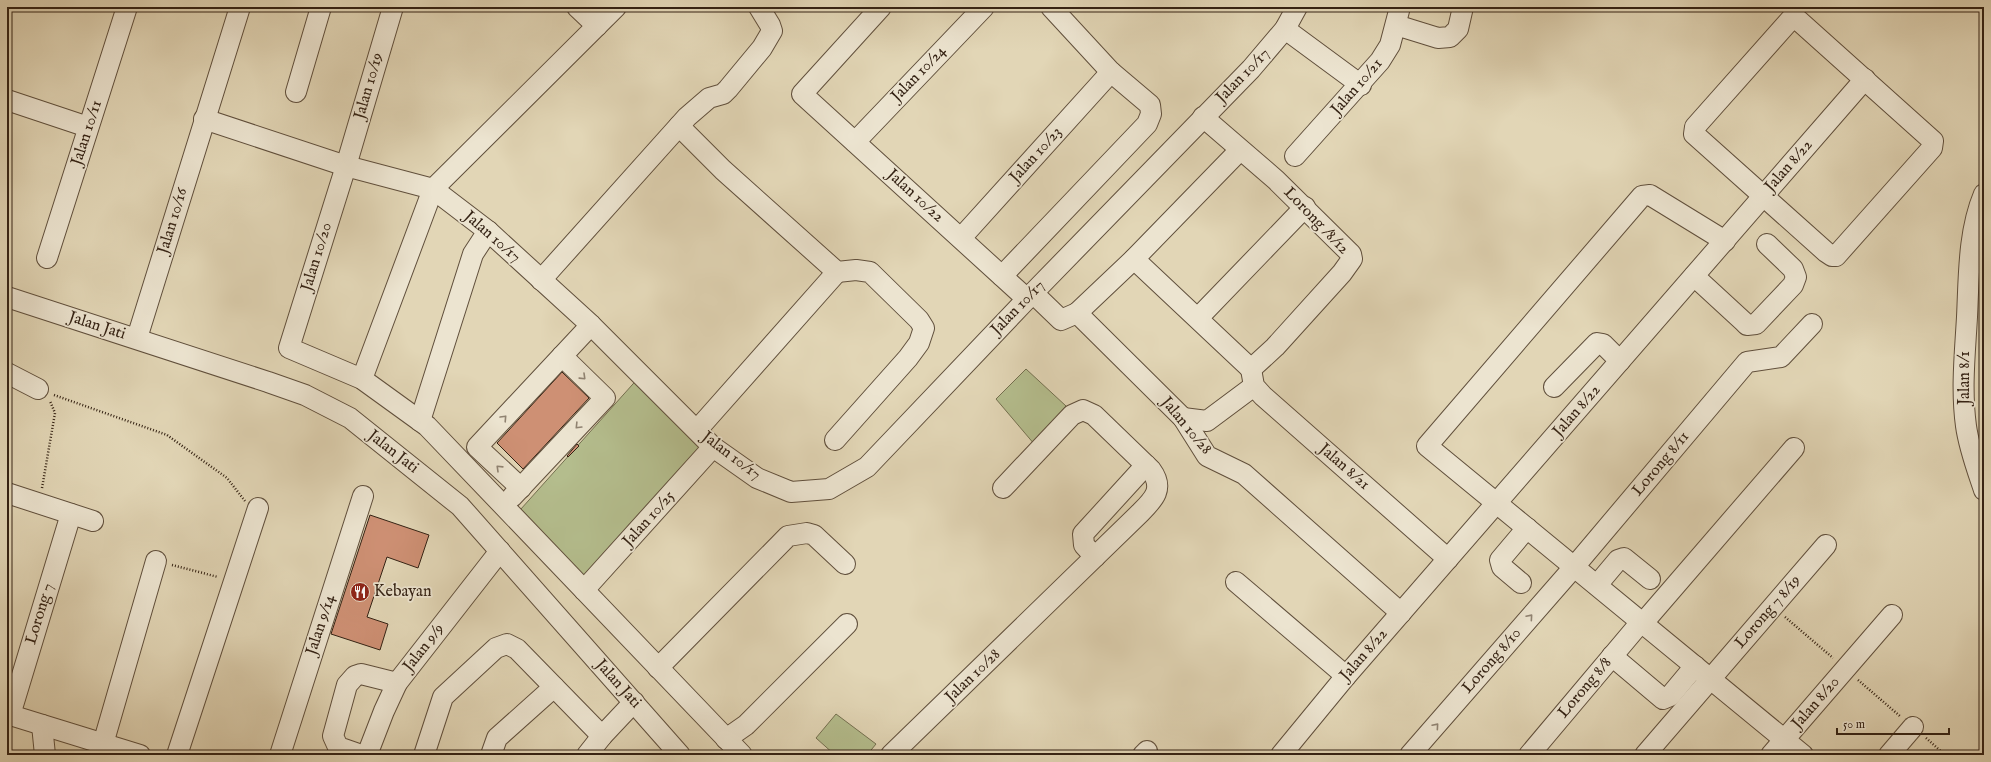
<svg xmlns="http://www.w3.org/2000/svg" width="1991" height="762" viewBox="0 0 1991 762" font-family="'IM FELL English',serif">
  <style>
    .green { fill: #b4bd8d; stroke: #747050 }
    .building { fill: #ce9074; stroke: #342214 }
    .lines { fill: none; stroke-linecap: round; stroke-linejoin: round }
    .minor-casing { stroke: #604f3c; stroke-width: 22 }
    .path { stroke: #342214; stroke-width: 2.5; stroke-dasharray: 1 2; stroke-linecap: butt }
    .minor { stroke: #ece4d0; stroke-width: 20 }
    .oneway { stroke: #908372 }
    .labels { text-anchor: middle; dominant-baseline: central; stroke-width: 3.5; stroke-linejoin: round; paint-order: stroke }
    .street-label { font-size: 16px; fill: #342214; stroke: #ece4d0 }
    .poi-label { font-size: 16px; fill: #342214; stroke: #ece4d0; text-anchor: start }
  </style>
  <rect width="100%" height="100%" fill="#e2d6b6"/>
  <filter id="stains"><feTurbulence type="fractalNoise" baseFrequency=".005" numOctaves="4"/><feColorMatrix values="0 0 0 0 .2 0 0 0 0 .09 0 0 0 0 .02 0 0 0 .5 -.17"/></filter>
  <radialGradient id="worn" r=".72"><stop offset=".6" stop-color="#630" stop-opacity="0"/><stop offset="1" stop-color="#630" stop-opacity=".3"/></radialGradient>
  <g class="green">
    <polygon points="1026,369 1066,406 1035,445 996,399"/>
    <polygon points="641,375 713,447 584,590 512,519"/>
    <polygon points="836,714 876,744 867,755 835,755 816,738"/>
  </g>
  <g class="building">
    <polygon points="562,372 589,398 523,469 497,443"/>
    <polygon points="577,444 579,446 568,457 567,456"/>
    <polygon points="370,515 429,535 418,568 387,557 367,617 388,624 380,650 331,634"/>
  </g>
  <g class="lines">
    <defs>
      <g id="minor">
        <polyline points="393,7 346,166 289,348 362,379 427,426 742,755"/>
        <polyline points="577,7 597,26"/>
        <polyline points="881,7 802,94 1027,299"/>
        <polygon points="1791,19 1798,20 1933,141 1932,148 1836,256 1832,256 1826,252 1694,134 1695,127"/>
        <polyline points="1396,25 1438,38 1450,37 1458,29 1463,7"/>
        <polyline points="1285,29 1361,85"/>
        <polyline points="296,92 321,7"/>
        <polyline points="7,100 88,127"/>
        <polyline points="1203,117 1276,180 1351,254 1352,259 1342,273 1275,347 1251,369"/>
        <polyline points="204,119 346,166 433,189 488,231 591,325 713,447 757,478 791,492 829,489 867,467 1027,299 1251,69 1285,29 1297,7"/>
        <polyline points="679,126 723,170 837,272 856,270 870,272 919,320 924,328 919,343 908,358 835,440"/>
        <polyline points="855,142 984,7"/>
        <polyline points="1295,156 1380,61 1390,45 1400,7"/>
        <path d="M1984,194C1968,232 1969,276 1967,317C1965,353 1961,389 1966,426C1969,448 1977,469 1984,490"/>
        <polyline points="961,238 1111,72"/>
        <polyline points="1725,241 1650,195 1642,196 1427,446 1803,755"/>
        <polyline points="47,258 127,7"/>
        <polyline points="1134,259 1251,369"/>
        <polyline points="1002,276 1147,124 1151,114 1150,105 1111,72 1051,7"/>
        <polyline points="1694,276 1744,322 1747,325 1756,324 1793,285 1796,277 1793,269 1767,244"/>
        <polyline points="541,280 687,117 709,98 723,94 728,89 762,48 772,31 770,25 759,7"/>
        <polyline points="1033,293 1061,320 1077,313 1183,418 1207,456 1244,474 1401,613"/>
        <polyline points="7,297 268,382 305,395 350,418 460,506 680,755"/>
        <polyline points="1077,313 1134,259 1240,150"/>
        <polyline points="1198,318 1305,207"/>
        <polyline points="137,338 240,7"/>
        <polyline points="1251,369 1254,386 1263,396 1448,559"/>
        <polyline points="7,373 38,389"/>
        <polyline points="362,379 433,189 616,7"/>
        <polyline points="1554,387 1597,343 1603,344 1620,361"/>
        <polyline points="1183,418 1207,421 1254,386"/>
        <polyline points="420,421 473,254 488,231"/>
        <polyline points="697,430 837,272"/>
        <polyline points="521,488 477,447 591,325"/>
        <polyline points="7,493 93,521"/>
        <polyline points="512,497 605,398 562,356"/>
        <polyline points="1095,557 1084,545 1083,534 1146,465"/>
        <polyline points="1236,582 1346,676"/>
        <polyline points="1521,583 1502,567 1500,560 1527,528"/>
        <polyline points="1597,585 1618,560 1624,558 1650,579"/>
        <polyline points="584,590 713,447"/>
        <polyline points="1643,623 1794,448"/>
        <polyline points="1612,656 1663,699 1670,696 1695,666"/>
        <polyline points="658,668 788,536 807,533 814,535 845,564"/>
        <polyline points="7,714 140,755"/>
        <polyline points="10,715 71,514"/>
        <polyline points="42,725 45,755"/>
        <polyline points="726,739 746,725 847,624"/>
        <polyline points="103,744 156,561"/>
        <polyline points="177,755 258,508"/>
        <polyline points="280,755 363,496"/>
        <polyline points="361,755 338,747 333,736 347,685 355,676 361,674 397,683"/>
        <polyline points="367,755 384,711 397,683 500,551"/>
        <polyline points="424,755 443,697 496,648 507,644 517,649 602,736"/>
        <polyline points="491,755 497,738 554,687"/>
        <polyline points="587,755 602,736 634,702"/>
        <path d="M891,755L1140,513C1153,500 1165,489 1151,470L1094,415L1083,410L1072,415L1003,488"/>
        <polyline points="1143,755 1147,751"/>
        <polyline points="1281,755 1346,676 1865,79"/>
        <polyline points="1410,755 1574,567 1747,362 1781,357 1812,324"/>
        <polyline points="1529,755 1641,622"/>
        <polyline points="1645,755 1826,545"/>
        <polyline points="1771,755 1892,615"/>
        <polyline points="1889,755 1913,727"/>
      </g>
    </defs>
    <use href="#minor" class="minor-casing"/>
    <g class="path">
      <polyline points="54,395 167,435 227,478 245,501"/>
      <polyline points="42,488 55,413 50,401"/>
      <polyline points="172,565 218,577"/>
      <polyline points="1785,617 1833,658"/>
      <polyline points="1858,680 1901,717"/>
      <polyline points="1926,738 1945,755"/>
    </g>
    <use href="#minor" class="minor"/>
  </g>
  <defs><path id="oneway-chevron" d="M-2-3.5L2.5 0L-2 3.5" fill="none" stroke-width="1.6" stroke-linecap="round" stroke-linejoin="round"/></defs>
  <g class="oneway">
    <use href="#oneway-chevron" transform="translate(583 377) rotate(44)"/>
    <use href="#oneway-chevron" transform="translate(504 418) rotate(-47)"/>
    <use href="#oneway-chevron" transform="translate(578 426) rotate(134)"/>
    <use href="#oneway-chevron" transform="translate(499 468) rotate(-136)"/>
    <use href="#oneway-chevron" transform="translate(1530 617) rotate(-49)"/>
    <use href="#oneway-chevron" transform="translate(1436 726) rotate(-49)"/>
  </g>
  <defs>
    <symbol id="restaurant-disc" viewBox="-11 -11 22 22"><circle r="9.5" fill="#8f2418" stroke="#ece4d0"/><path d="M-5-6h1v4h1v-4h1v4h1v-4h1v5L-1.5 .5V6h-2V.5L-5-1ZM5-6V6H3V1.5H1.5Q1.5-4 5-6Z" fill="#fff"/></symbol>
  </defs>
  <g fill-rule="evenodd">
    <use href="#restaurant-disc" x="349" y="581" width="22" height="22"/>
  </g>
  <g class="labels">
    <g class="street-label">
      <text transform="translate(919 74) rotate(-46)">Jalan 10/24</text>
      <text transform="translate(1243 76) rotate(-46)">Jalan 10/17</text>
      <text transform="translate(369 86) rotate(-74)">Jalan 10/19</text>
      <text transform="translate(1357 87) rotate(-49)">Jalan 10/21</text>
      <text transform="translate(87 133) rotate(-72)">Jalan 10/11</text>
      <text transform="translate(1036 155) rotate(-48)">Jalan 10/23</text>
      <text transform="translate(1789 166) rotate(-49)">Jalan 8/22</text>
      <text transform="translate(915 196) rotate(42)">Jalan 10/22</text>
      <text transform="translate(173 221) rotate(-73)">Jalan 10/16</text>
      <text transform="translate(1316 221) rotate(46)">Lorong /8/12</text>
      <text transform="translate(492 237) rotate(41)">Jalan 10/17</text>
      <text transform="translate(317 257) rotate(-73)">Jalan 10/20</text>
      <text transform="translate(1018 308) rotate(-46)">Jalan 10/17</text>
      <text transform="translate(97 326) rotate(18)">Jalan Jati</text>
      <text transform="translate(1965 378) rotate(-90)">Jalan 8/1</text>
      <text transform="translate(1577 411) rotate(-49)">Jalan 8/22</text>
      <text transform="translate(1186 426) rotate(50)">Jalan 10/28</text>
      <text transform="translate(393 452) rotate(38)">Jalan Jati</text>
      <text transform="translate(731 456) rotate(37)">Jalan 10/17</text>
      <text transform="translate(1661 464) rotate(-50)">Lorong 8/11</text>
      <text transform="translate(1344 467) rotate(41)">Jalan 8/21</text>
      <text transform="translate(649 519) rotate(-48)">Jalan 10/25</text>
      <text transform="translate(1768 612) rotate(-49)">Lorong 7 8/19</text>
      <text transform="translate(40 614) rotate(-73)">Lorong 7</text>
      <text transform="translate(321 625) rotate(-72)">Jalan 9/14</text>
      <text transform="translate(424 648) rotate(-52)">Jalan 9/9</text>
      <text transform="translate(1364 655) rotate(-49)">Jalan 8/22</text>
      <text transform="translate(1492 661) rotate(-49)">Lorong 8/10</text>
      <text transform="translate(973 676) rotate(-44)">Jalan 10/28</text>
      <text transform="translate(618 684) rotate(48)">Jalan Jati</text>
      <text transform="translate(1585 688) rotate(-50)">Lorong 8/8</text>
      <text transform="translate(1816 703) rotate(-49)">Jalan 8/20</text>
    </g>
    <g class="poi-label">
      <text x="374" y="592">Kebayan</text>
    </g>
  </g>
  <rect width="1991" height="762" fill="none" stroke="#e2d6b6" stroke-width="24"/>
  <rect x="8" y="8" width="1975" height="746" fill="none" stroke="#342214" stroke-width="2"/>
  <rect x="12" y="12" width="1967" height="738" fill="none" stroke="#342214"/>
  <path d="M1837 728v6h112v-6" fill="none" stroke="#342214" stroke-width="2"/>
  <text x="1843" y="728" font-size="12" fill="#342214" stroke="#ece4d0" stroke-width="3" paint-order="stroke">50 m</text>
  <rect width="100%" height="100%" filter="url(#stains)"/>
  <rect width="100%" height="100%" fill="url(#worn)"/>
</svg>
